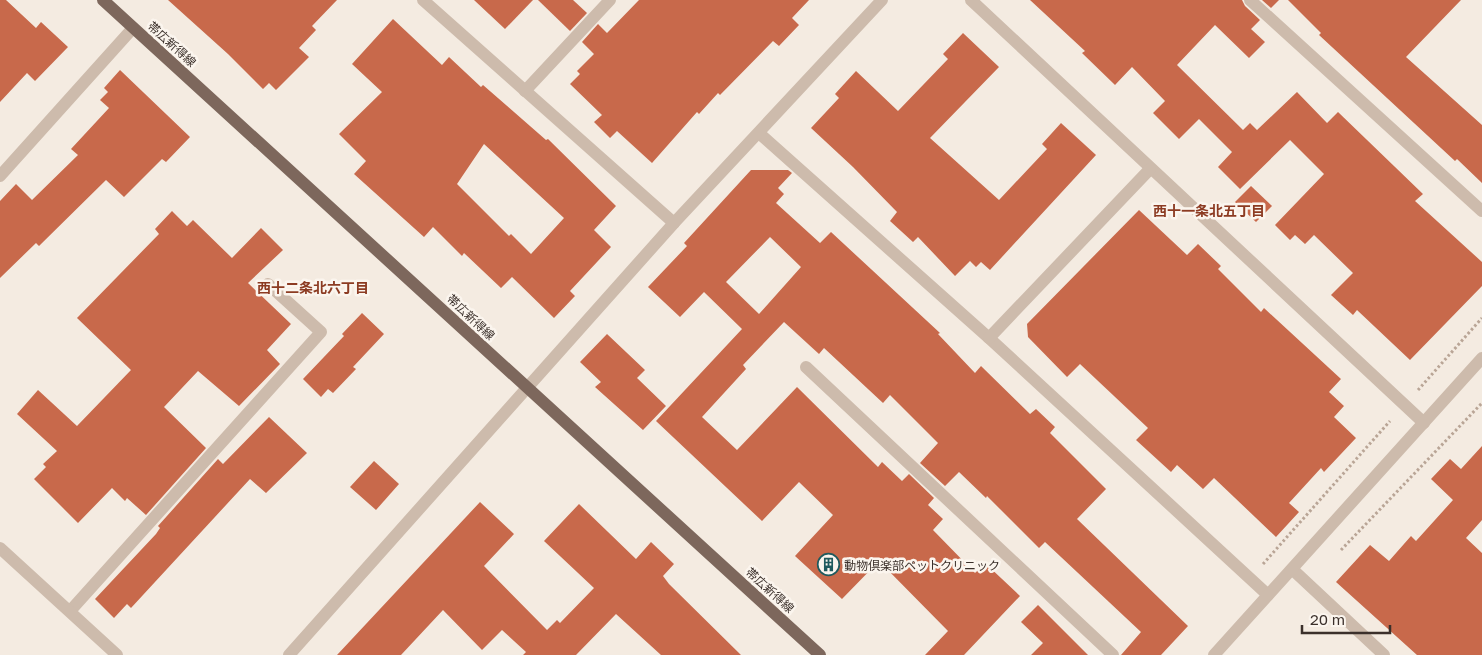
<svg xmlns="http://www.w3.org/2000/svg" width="1482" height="655" viewBox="0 0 1482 655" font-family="'Golos Text','Noto Sans JP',sans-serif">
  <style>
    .building { fill: #c8694b; fill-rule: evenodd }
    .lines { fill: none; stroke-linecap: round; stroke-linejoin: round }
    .path { stroke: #b9a596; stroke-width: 3; stroke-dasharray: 2.5 2.5; stroke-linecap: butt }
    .service { stroke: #cdbbac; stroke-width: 12 }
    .minor { stroke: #cdbbac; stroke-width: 12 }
    .tertiary { stroke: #cdbbac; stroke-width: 12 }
    .primary { stroke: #7d675c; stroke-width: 12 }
    .labels { text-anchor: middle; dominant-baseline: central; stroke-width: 5; stroke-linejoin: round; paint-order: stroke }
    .street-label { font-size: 12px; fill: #3b302b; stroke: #fbf5ee }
    .poi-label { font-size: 12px; fill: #3b302b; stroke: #fbf5ee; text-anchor: start }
    .neighbourhood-label { font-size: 14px; font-weight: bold; fill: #8c3b22; stroke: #fbf5ee }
  </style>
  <rect width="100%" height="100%" fill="#f4ebe1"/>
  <g class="building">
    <polygon points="0,0 6,0 36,28 41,22 68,47 35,81 27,73 0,102"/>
    <polygon points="168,0 337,0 312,26 316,30 299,48 309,57 276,90 269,83 263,89 228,54"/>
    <polygon points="474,0 533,0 505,29"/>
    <polygon points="538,0 573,0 587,13 570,31"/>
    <polygon points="639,0 809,0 792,18 799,25 779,46 773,41 720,95 718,93 699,114 697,112 652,163 617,131 610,138 594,122 602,115 570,84 580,74 577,71 594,54 582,42 598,24 607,33"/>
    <polygon points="1030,0 1242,0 1245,6 1260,20 1251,29 1265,42 1249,58 1215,25 1177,65 1243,130 1250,123 1257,130 1297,92 1327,123 1338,112 1423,194 1415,201 1482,262 1482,286 1410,360 1357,310 1353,315 1331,295 1353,273 1314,235 1305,244 1295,235 1290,240 1275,225 1324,174 1290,140 1240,189 1218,167 1232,152 1199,119 1179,139 1153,113 1165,101 1132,67 1115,85 1082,53 1085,51"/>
    <polygon points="1262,0 1279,0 1271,8"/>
    <polygon points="1288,0 1461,0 1406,57 1482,125 1482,183 1457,159 1455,161 1319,35 1321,33"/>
    <path d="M393,19L442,65L449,57L481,87L483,85L546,140L548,139L616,206L594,230L611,247L570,291L575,296L554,318L512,277L501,288L464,253L462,256L433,227L424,237L354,174L366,161L339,134L382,92L352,64ZM484,144L564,218L531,254L511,234L509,236L457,184Z"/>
    <polygon points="963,33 999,67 930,138 999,200 1047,149 1042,144 1061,123 1096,155 990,270 981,262 976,267 970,261 955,276 918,237 913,242 890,221 897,212 853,167 811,128 839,98 835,94 856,71 898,111 948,59 943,54"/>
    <polygon points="120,70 190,137 166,162 162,159 124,197 106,180 39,246 36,243 0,278 0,201 16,184 32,200 78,155 71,149 109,108 100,100 108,92 104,88"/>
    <path d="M751,170H788L792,173L778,188L784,194L776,203L820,243L831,232L940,333L938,334L975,373L981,366L1030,414L1036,409L1055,427L1050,433L1106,489L1077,519L1188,626L1161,655H1121L1141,632L1045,542L1039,548L987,496L986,498L959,472L945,486L920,463L938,443L890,395L883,403L824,348L819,354L784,322L743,365L746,369L702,417L737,450L797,387L878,467L882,462L902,481L909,474L934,498L928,505L943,519L933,530L975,573L985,563L1020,596L964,655H925L948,631L879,561L842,599L795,556L833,515L799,482L762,521L656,421L742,329L704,292L680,317L648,287L687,246L684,243ZM770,237L801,267L759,314L726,282Z"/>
    <polygon points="1251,186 1272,206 1256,222 1235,202"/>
    <polygon points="1139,210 1187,255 1198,244 1221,266 1218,269 1261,312 1264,308 1341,379 1329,392 1344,406 1334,417 1356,438 1324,472 1321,468 1289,503 1299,512 1276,537 1214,478 1203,489 1177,465 1171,472 1136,440 1148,428 1080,364 1067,377 1028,337 1027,324"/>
    <polygon points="172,211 187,226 193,220 232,258 261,228 283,250 248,283 291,324 267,350 280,364 239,406 198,371 164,407 206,448 146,515 127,498 125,501 112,488 78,523 34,479 46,467 43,464 57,451 17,414 38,390 77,426 131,370 77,318 159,234 155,229"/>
    <polygon points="362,313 384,334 353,367 356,369 333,393 328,389 321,397 303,379 344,336 342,334"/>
    <polygon points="607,334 645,370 637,378 666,406 643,430 595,387 601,382 580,362"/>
    <polygon points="269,417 307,453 266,493 250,479 131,608 127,604 114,618 95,599 156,534 160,528 158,526 218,459 223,464"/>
    <polygon points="1482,446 1482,520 1466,538 1482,553 1482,655 1417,655 1336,582 1370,545 1389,561 1411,536 1416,541 1453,500 1431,479 1450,459 1461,469"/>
    <polygon points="374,461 399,484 376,510 350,487"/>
    <polygon points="480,502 514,534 484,566 547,630 557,620 560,623 594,588 544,541 579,504 636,559 651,542 674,564 663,576 669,584 741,655 661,655 616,614 576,655 523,655 526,652 502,630 482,650 443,610 401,655 337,655"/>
    <polygon points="1038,605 1088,655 1031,655 1043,643 1021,622"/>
  </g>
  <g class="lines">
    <g class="path">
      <polyline points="1418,390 1482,318"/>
      <polyline points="1341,550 1482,403"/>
      <polyline points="1263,564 1390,421"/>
    </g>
    <polyline class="service" points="1292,569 1384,655"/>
    <g class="minor">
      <polyline points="423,0 674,223"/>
      <polyline points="971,0 1424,423"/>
      <polyline points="1250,0 1482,211"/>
      <polyline points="525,91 610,0"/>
      <polyline points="760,134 989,338 1268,595"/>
      <polyline points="0,176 133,28"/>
      <polyline points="989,338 1150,169"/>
      <polyline points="806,367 1113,655"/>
      <polyline points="71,610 321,332 268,284"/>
      <polyline points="289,655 674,223 882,0"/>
      <polyline points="1214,655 1482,358"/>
    </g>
    <polyline class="tertiary" points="0,548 117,655"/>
    <polyline class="primary" points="103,0 820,655"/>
  </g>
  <defs>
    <symbol id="building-ring" viewBox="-11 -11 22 22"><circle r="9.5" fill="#fbf5ee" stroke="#1f5a5e" stroke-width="1.5"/><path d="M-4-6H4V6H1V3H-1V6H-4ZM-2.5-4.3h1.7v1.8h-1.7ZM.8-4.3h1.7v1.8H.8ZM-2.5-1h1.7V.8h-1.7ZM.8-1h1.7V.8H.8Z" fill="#1f5a5e"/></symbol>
  </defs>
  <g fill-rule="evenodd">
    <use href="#building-ring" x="816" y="552" width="25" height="25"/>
  </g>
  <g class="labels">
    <g class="street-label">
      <text transform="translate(172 44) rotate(42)">帯広新得線</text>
      <text transform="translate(471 317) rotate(43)">帯広新得線</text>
      <text transform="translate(770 590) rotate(42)">帯広新得線</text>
    </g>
    <g class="poi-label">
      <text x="844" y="565">動物倶楽部ペットクリニック</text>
    </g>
    <g class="neighbourhood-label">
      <text x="1209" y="210">西十一条北五丁目</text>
      <text x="313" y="287">西十二条北六丁目</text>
    </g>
  </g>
  <path d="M1302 625v8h88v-8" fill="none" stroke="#3b302b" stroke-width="2.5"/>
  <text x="1310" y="625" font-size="15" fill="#3b302b" stroke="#fbf5ee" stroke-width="4" paint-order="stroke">20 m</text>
</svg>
